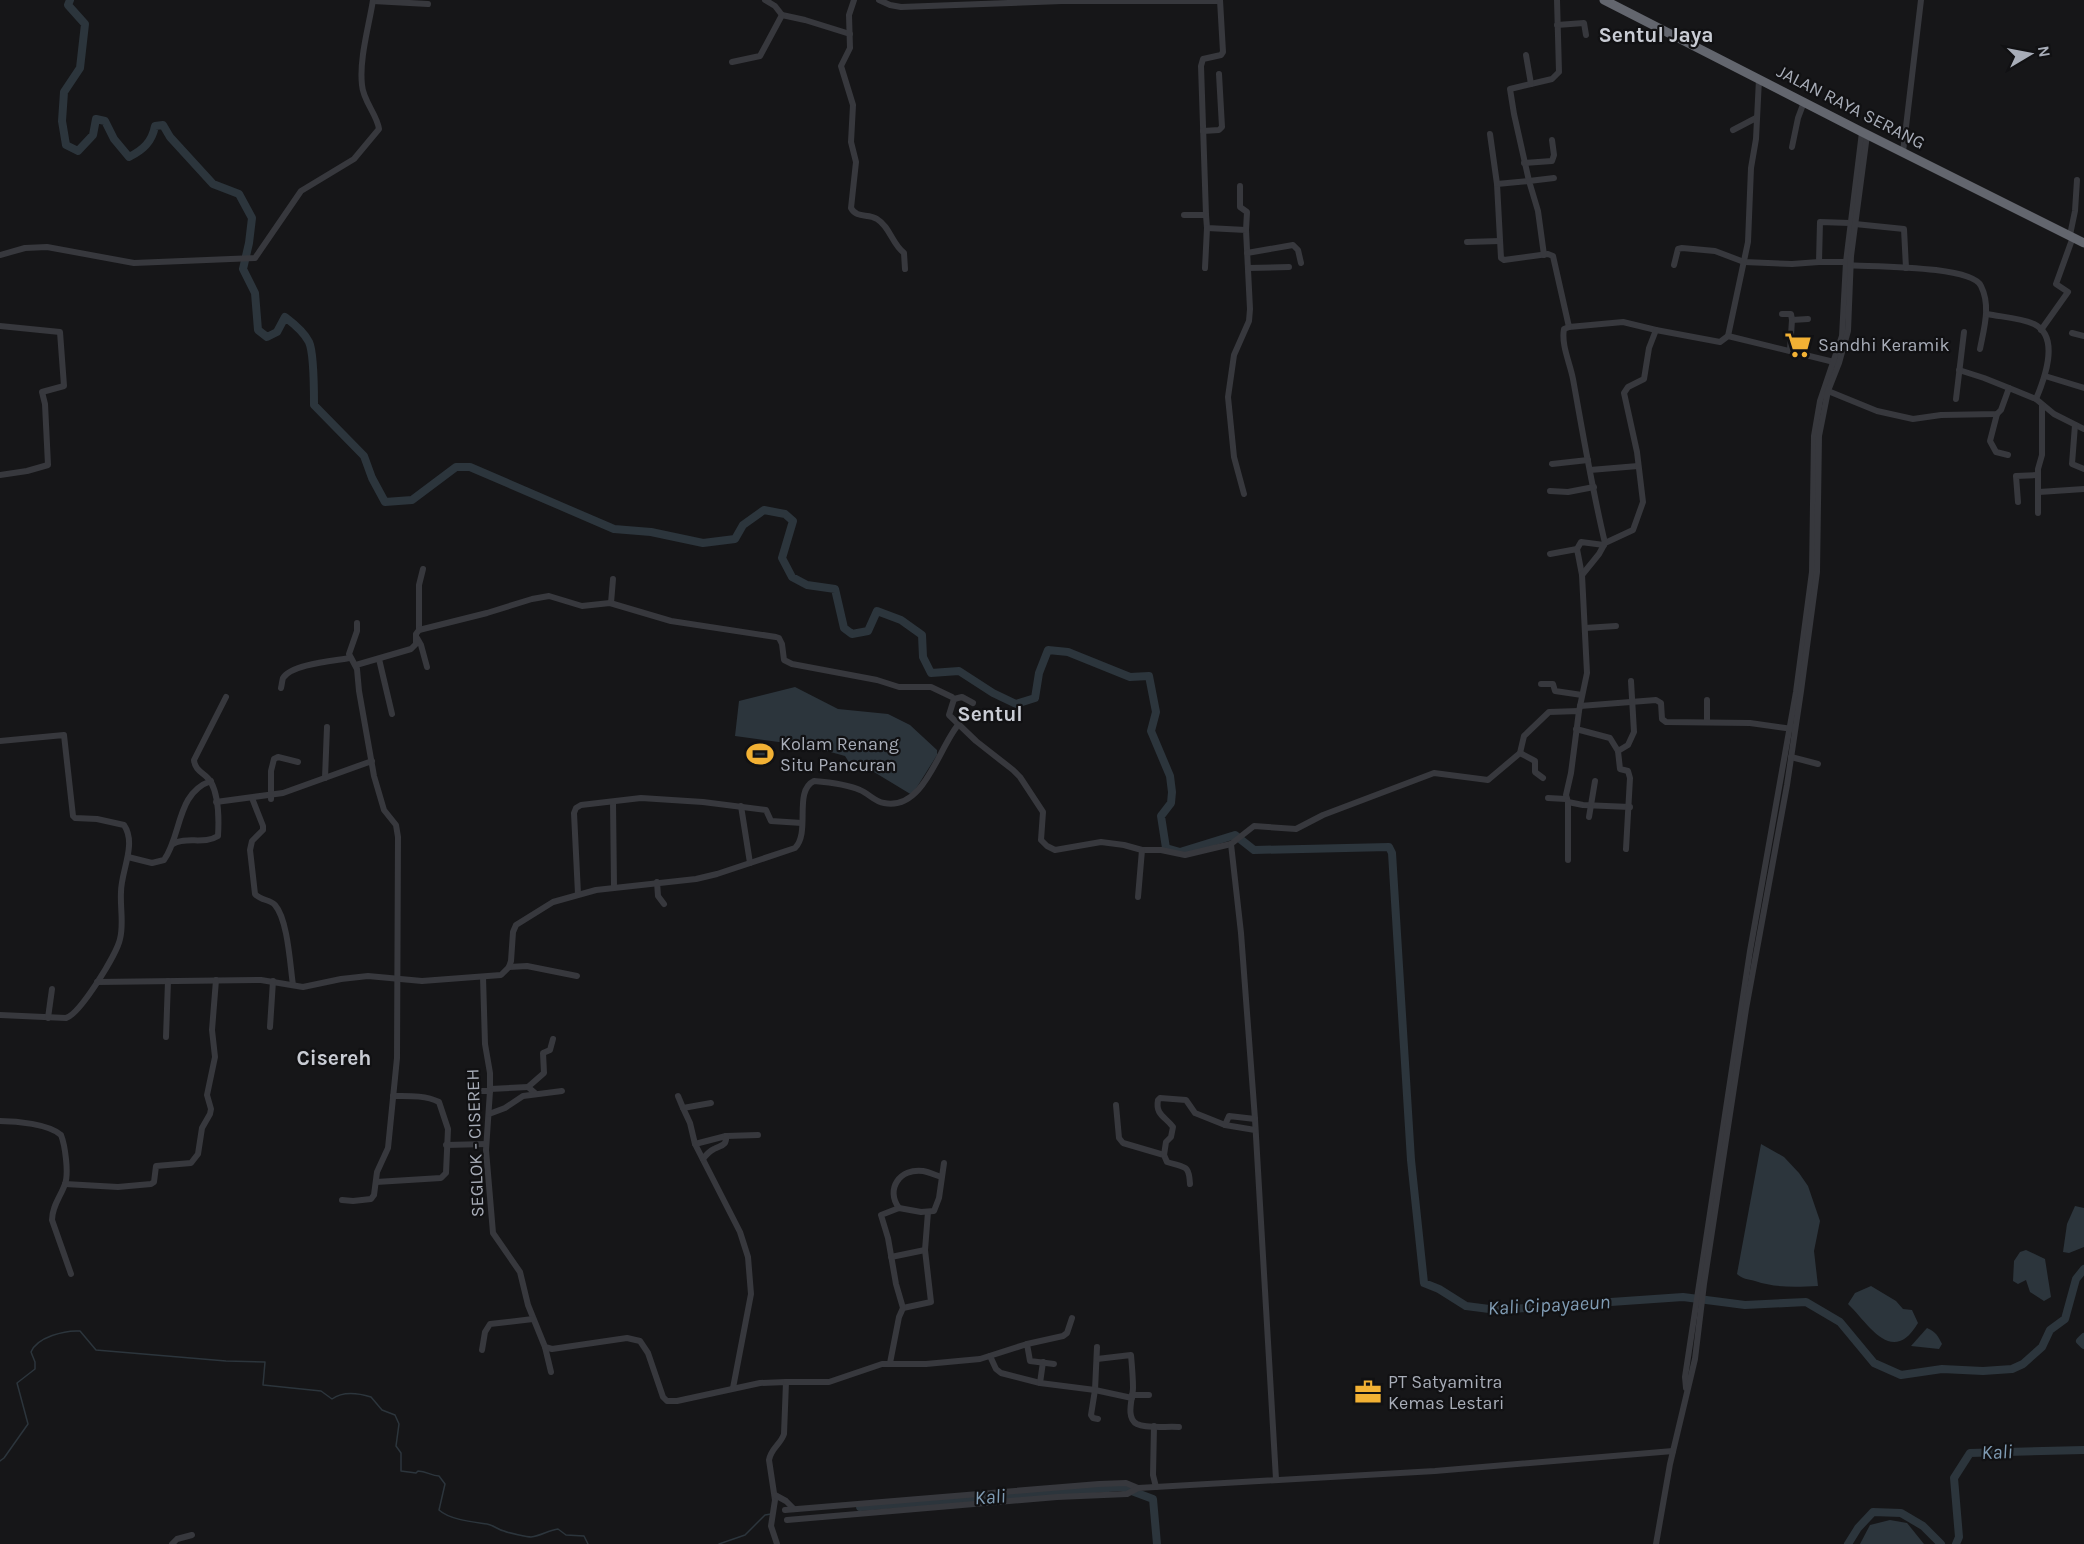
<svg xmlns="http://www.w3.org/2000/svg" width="2084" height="1544" viewBox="0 0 2084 1544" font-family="Karla,sans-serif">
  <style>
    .water { fill: #2c353c }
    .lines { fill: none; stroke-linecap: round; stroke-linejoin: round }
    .stream { stroke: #2c353c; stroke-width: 1.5 }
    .river { stroke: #2c353c; stroke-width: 8 }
    .minor { stroke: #37383d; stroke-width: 6 }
    .highway { stroke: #63666e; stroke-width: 9 }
    .labels { text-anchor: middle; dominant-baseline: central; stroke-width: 4.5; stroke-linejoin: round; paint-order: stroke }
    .street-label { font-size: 18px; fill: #a8adb8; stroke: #111113 }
    .poi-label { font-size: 18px; fill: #a8adb8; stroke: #111113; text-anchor: start }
    .water-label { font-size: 20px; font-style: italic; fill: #7f9bb3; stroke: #111113 }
    .quarter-label { font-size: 21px; font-weight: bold; fill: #c9ccd4; stroke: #111113 }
  </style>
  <rect width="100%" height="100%" fill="#161618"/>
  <g class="water">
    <polygon points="795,687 838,709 888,714 910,725 937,750 937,755 912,795 874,772 852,767 845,756 809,746 809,742 803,740 801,745 735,736 739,701"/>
    <polygon points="760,745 771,748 768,763 750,760 751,746 759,749"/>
    <path d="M1761,1144L1784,1157L1799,1173L1808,1186L1820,1221L1814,1251L1818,1286C1795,1287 1776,1288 1755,1281C1747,1279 1743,1279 1737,1274Z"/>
    <polygon points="2075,1206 2084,1208 2084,1247 2069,1253 2063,1252 2067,1224"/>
    <polygon points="2026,1250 2045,1259 2051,1297 2044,1301 2030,1292 2026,1280 2018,1284 2013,1281 2014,1261 2020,1252"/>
    <path d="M1871,1286L1896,1301L1903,1309L1912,1310L1918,1323C1892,1367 1869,1324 1848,1304L1855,1293Z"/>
    <path d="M1927,1328C1936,1332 1938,1336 1942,1344L1939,1349L1911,1346Z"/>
    <polygon points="1890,1520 1907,1523 1924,1544 1860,1544 1870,1525"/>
  </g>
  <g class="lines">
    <g class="stream">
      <path d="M0,1461L4,1458L28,1424L17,1383L35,1369V1362L31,1352C37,1337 65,1330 80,1331L96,1350L226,1361L265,1362L263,1385L321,1391L332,1399C343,1391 358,1393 371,1397L382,1410L395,1415L399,1424L396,1446L401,1453V1471L416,1473L418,1471C427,1471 431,1476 439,1476L445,1484L439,1510C450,1520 474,1522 487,1524C494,1525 498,1530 504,1531C508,1533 528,1537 531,1537C541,1536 549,1530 558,1529L566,1535L584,1536L588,1544"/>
      <polyline points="719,1544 745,1535 765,1515 771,1514"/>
    </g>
    <g class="river">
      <path d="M70,0L68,5L85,24L80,68L64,92L62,121L66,145L78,151L93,135L96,119L105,121L114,139L129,157C143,150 152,142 155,126L163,125L170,137L213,184L239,194L252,218L249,243L243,269L255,293L258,330L267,337L277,332L285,317C293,323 304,332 309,342C314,353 314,391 314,405L364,456L372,478L385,502L412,500L456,467H470L614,529L651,532L703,543L735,539L743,525L764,510L785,514L793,521L782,558L792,577L807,585L835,589L844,628L852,634L868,631L877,611L901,620L922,635L923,657L931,673L959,671L993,693L1016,704L1035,698L1039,673L1048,650L1068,652L1130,677L1149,676L1156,712L1151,731L1170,776L1172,792L1171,803L1161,816L1166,848L1180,852L1235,835L1254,850L1389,847L1392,853L1411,1160L1424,1283L1439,1289L1466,1306L1497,1310L1683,1297L1745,1305L1806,1302L1840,1322L1874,1363L1901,1375L1942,1369L1983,1371L2012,1369L2023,1364L2042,1347L2050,1330L2065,1319L2076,1279L2084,1269"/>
      <polyline points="2084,1337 2080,1341 2084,1345"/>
      <polyline points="860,1507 1121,1487 1153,1499 1157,1544"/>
      <polyline points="1848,1544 1858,1528 1873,1512 1901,1513 1923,1526 1941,1544"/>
      <polyline points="1956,1544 1959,1537 1954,1478 1970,1453 2084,1450"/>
    </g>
    <g class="minor">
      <polyline points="765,0 775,6 782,15 805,20 850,34"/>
      <path d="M854,0L849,15L850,48L841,66L853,105L851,142L856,162L851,208C857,219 868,213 877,219C890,227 892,244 904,253L905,269"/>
      <polyline points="879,0 890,5 901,7 1062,1 1220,1"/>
      <polyline points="1220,0 1223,52 1221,55 1203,59 1201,66 1206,215 1207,228 1246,230 1250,309 1249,321 1234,355 1228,397 1234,457 1244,494"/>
      <polyline points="1557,0 1559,72 1552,79 1510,89 1514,114 1529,181 1497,184 1501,258 1504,260 1548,254 1553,256 1569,327 1623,322 1656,330"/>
      <polyline points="373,1 428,4"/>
      <polyline points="1557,25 1584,23 1586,35"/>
      <polyline points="1526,55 1531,84"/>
      <polyline points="732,62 760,56 782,15"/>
      <polyline points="1733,130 1756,118"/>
      <polyline points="1203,131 1219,130 1222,127 1219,74"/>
      <polyline points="1490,134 1497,184"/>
      <polyline points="1792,147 1798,118 1804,102"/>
      <polyline points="1903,152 1921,0"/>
      <polyline points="1524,163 1552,161 1554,155 1552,140"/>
      <polyline points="1240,186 1240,207 1247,212 1246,230"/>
      <polyline points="1184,215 1206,215"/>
      <polyline points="1855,224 1904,229 1906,268"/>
      <polyline points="2070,235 2075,211 2077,180"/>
      <polyline points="1467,242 1500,241"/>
      <polyline points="1247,253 1293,245 1298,250 1301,263"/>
      <path d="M0,255L25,248L47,247L134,263L255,258L301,191L354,159L379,129C377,114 363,101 362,85C359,59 369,26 373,0"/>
      <polyline points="1544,255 1538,211 1529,181 1554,178"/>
      <polyline points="1819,262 1820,222 1850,223"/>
      <polyline points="1674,265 1678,249 1682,248 1715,251 1744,262 1792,264 1819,262 1846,262"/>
      <path d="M1846,265C1870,267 1971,265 1981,286C1991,306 1984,328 1980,349"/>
      <polyline points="1205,268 1207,228"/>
      <polyline points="1248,268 1289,267"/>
      <polyline points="1782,314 1791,314 1792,320 1808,319"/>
      <path d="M1987,314C2002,317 2021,318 2034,324C2061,337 2044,380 2036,399"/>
      <polyline points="0,326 60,332 64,386 42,392 45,404 48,465 27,471 0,475"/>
      <path d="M1569,327L1564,329C1561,345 1570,363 1573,379C1583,434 1592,489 1605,543"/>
      <polyline points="2041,330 2068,292 2056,284 2073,237"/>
      <polyline points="2072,333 2084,336"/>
      <polyline points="1728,336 1748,242 1751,168 1756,139 1759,79"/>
      <polyline points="1790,350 1792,320"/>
      <polyline points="1959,370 1984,378 2009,388"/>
      <polyline points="2045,376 2084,388"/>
      <polyline points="1828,391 1877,411 1913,419 1941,415 1997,414 2001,410 2009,388 2036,399 2054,414 2084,429"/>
      <polyline points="1956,399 1964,332"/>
      <polyline points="1997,414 1990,441 1996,452 2008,455"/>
      <polyline points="2075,425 2072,464 2084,469"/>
      <polyline points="1552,464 1588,460"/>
      <polyline points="1590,470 1638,466"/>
      <polyline points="1550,491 1568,492 1594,487"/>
      <polyline points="2039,492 2084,489"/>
      <polyline points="2018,502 2016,476 2038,475"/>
      <polyline points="2038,513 2038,469 2042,455 2042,406"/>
      <polyline points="1577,549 1581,542 1604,545"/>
      <polyline points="1550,554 1577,549 1582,575"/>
      <polyline points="611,603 613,579"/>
      <polyline points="1585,628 1616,626"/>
      <polyline points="419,630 419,585 423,569"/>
      <polyline points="417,638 421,645 427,667"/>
      <polyline points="379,659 392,714"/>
      <polyline points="356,665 411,649 416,644 416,634 419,630 487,613 532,599 549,596 582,606 610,603 671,621 776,637 779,638 782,644 784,660 792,664 877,680 899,687 931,687 952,697 954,699 949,715 976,741 1013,770 1020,777 1043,812 1041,840 1047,846 1055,850 1101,842 1124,845 1142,850 1161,850 1185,855 1231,844 1254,826 1296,829 1323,815 1434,773 1488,780 1520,753 1524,736 1549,712 1579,711 1571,773 1566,795 1568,802 1583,805 1630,807"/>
      <polyline points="1541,684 1553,684 1555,691 1582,695"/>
      <path d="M281,688C282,684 282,681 283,678C292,664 334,661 350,658"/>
      <polyline points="954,699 962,697 973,703"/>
      <polyline points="1707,700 1707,722"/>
      <polyline points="1580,706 1656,700 1661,703 1662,719 1666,722 1750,723 1793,729"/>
      <polyline points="1579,711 1587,673 1582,575 1599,554 1605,543 1633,530 1643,502 1637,452 1624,393 1628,387 1644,379 1649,348 1656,330 1720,342 1728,336 1838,363"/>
      <polyline points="1576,729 1610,738 1618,751"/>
      <path d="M0,741L64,735L73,816L75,818L97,819L124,825C137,844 121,871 121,892C120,908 124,924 120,939C117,954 80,1014 66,1018L0,1015"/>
      <polyline points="1520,753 1535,761 1535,772 1543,778"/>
      <polyline points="1791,757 1818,764"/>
      <polyline points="325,778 327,727"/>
      <path d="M252,798L263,826V830L252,841L250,850L255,894C261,901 270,899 275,905C288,920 290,965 293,985"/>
      <polyline points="1548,798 1566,799"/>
      <polyline points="271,799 271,771 274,759 278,757 298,762"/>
      <polyline points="216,802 283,793 372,761"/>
      <polyline points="613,802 614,887"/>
      <polyline points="741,806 750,863"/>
      <polyline points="1589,817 1595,781"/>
      <path d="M173,844C186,836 204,845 218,836C219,820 219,797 211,782C206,773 195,772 194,760L226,697"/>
      <polyline points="1231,844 1241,933 1255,1119 1276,1479"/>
      <polyline points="1626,849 1630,778 1628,771 1620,769 1618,751 1628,745 1634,732 1631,681"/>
      <path d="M128,857L152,863L164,860C182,835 176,793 211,781"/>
      <polyline points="1568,860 1568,802"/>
      <polyline points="657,882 658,896 664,904"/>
      <polyline points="578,894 574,813 576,808 581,805 641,798 703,802 766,810 771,821 802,823"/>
      <polyline points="1138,897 1142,850"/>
      <polyline points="509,967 527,966 577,976"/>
      <path d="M483,977L485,1044L490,1073V1091L486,1150L493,1233L520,1272L528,1305L545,1347L552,1349L627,1338L640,1341L648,1353L663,1397L667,1401H677L760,1383L786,1382L784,1434C781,1444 771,1448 769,1460L775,1500L771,1526L777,1544"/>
      <path d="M97,982L261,980L303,987L341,979L368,976L422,981L501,975L509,967L511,961L513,932L516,925L553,902L596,890L696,879L717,874L795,848C811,832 793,791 814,781C826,782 849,785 860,790C868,793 875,802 884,803C924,811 938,749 958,725"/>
      <polyline points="48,1018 52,989"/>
      <polyline points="270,1027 273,981"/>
      <polyline points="166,1037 168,981"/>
      <polyline points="490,1089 528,1087"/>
      <polyline points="477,1091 490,1091"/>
      <polyline points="535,1093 528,1087 544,1073 543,1053 550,1050 553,1039"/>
      <polyline points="678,1096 683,1108"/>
      <polyline points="711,1103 683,1108 690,1123 695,1144 740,1232 748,1257 751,1294 733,1388"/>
      <path d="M1116,1105L1119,1138L1123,1143L1164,1155L1167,1162C1185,1168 1189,1164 1190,1184"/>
      <polyline points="489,1114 505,1108 523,1096 562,1091"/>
      <path d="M0,1121C16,1121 49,1124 61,1135C65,1145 69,1173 65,1184C61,1196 52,1206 52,1220L71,1274"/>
      <polyline points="1225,1125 1255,1130"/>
      <polyline points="695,1144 726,1136 758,1135"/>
      <polyline points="446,1145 486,1144"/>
      <path d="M1164,1155L1166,1142L1171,1137L1173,1127C1166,1117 1155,1115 1158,1100L1160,1098L1186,1100L1195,1113L1225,1125L1229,1116L1255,1119"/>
      <path d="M703,1159C706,1155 710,1151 714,1149C721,1145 727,1146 726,1136"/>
      <path d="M376,1182L441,1178L446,1173L448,1129L439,1102C425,1095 408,1096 393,1096"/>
      <polyline points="65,1184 118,1187 151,1184 154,1182 156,1166 191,1163 198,1154 202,1128 210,1114 211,1109 207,1095 215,1057 212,1030 216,980"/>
      <polyline points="342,1200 353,1201 371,1199 374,1195 377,1172 388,1148 397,1058 398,837 396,825 384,810 374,776 359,691 357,669 349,654 357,631 357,623"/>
      <path d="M899,1208C885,1189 900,1168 923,1171C929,1172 935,1175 941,1177"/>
      <polyline points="891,1257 925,1250"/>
      <polyline points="903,1308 931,1302 925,1250 928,1212"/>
      <polyline points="1027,1344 1063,1336 1067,1333 1072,1318"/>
      <polyline points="545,1347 551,1372"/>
      <polyline points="1097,1347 1095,1390 1091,1415 1093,1418 1098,1419"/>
      <polyline points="482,1350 485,1332 490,1324 533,1319"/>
      <polyline points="990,1356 996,1369 1001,1373 1040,1383"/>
      <path d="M1097,1359L1131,1355C1132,1366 1133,1377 1133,1388C1133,1397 1125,1418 1137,1424C1148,1429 1166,1426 1179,1427"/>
      <polyline points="1043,1362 1040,1383 1095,1390 1132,1398"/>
      <polyline points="890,1363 899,1317 903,1308 896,1284 888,1238 881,1215 899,1208 921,1212 934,1211 939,1198 944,1163"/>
      <polyline points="786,1382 829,1382 882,1364 926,1364 980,1359 1027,1344 1030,1361 1054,1364"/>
      <polyline points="1686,1388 1685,1377 1750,951 1796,692 1812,572 1814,436 1820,401 1842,336 1846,262 1862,132"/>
      <polyline points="1132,1395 1149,1395"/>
      <polyline points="1154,1426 1153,1475 1156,1487"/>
      <polyline points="775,1495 786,1501 794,1509"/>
      <polyline points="785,1510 1099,1484 1126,1483 1138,1488"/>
      <polyline points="787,1520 1057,1497 1127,1494 1138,1488 1435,1471 1673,1451"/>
      <polyline points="172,1544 177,1539 192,1535"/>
      <polyline points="1656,1544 1670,1464 1695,1359 1704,1284 1746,1009 1787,785 1801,691 1817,572 1819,436 1828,391 1839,363 1848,331 1851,256 1867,135"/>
    </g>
    <polyline class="highway" points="1604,0 1862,132 2084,243"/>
  </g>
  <defs>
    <symbol id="supermarket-bare" viewBox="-9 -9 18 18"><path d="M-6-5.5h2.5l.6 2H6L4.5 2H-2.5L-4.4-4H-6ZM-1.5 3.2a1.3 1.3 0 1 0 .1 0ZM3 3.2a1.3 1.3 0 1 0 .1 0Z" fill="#f2b134" stroke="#111113" stroke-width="2.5" paint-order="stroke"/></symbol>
    <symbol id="stadium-bare" viewBox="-9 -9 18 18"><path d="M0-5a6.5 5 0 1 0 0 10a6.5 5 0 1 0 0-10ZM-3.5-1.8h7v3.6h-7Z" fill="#f2b134" stroke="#111113" stroke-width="2.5" paint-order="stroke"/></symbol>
    <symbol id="office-bare" viewBox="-9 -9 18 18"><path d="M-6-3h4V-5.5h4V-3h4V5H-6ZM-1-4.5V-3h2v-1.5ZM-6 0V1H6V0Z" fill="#f2b134" stroke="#111113" stroke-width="2.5" paint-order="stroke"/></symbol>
  </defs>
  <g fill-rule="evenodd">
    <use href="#supermarket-bare" x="1779" y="326" width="38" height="38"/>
    <use href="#stadium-bare" x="741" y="735" width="38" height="38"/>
    <use href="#office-bare" x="1349" y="1373" width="38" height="38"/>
  </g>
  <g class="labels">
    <g class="street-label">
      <text transform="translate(1851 107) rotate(27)">JALAN RAYA SERANG</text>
      <text transform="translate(475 1143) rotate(-92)">SEGLOK - CISEREH</text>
    </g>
    <g class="poi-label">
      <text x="1818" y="345">Sandhi Keramik</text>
      <text x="780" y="744">Kolam Renang<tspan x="780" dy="21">Situ Pancuran</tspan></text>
      <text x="1388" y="1382">PT Satyamitra<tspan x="1388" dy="21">Kemas Lestari</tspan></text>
    </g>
    <g class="water-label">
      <text transform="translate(1549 1305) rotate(-3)">Kali Cipayaeun</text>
      <text transform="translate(1997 1452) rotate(-2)">Kali</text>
      <text transform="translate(990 1497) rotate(-4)">Kali</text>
    </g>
    <g class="quarter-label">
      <text x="1656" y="35">Sentul Jaya</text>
      <text x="990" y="714">Sentul</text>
      <text x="334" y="1058">Cisereh</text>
    </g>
  </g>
  <g transform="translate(2030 54) rotate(80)" stroke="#111113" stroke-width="4.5" paint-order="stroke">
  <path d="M0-4.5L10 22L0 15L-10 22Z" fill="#a8adb8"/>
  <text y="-9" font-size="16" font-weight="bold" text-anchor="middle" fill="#a8adb8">N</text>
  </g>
</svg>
